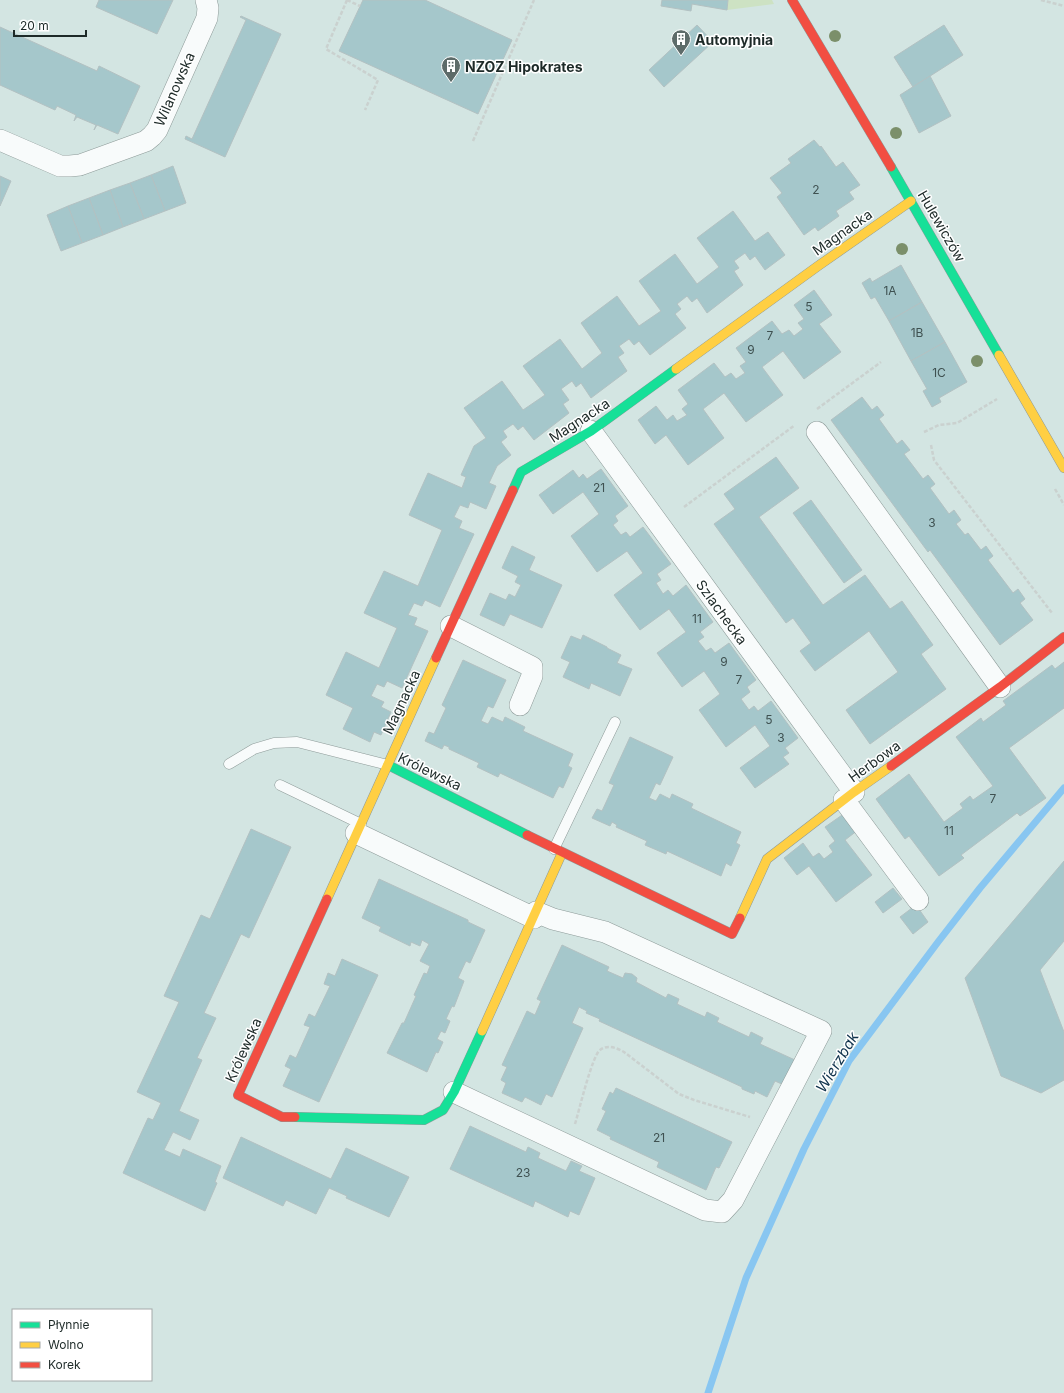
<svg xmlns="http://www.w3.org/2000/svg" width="1064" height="1393" viewBox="0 0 1064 1393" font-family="Inter,sans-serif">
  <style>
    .green { fill: #cde2c3 }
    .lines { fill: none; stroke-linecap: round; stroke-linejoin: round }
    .stream { stroke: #88c6f1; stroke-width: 7 }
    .building { fill: #a5c7cb; stroke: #b3c1c2 }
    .lane-casing { stroke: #8e9b99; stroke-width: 11 }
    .street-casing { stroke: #8e9b99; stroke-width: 22 }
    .fast-casing { stroke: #8e9b99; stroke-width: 10 }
    .slow-casing { stroke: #8e9b99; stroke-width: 10 }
    .jam-casing { stroke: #8e9b99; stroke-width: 10 }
    .path { stroke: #cad1cf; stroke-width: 2.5; stroke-dasharray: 4 2; stroke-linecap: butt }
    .lane { stroke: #f8fbfb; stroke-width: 10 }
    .street { stroke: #f8fbfb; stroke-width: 21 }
    .fast { stroke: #16e098; stroke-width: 9 }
    .slow { stroke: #ffcf43; stroke-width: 9 }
    .jam { stroke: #f24e42; stroke-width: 9 }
    .tree { fill: #7b8f6a }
    .labels { text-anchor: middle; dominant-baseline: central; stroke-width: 3; stroke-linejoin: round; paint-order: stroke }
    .number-label { font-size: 12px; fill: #3f5151 }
    .poi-label { font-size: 14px; font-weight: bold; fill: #1d2a28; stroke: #fff; text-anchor: start }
    .street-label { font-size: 14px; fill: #1d2a28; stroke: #fff }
    .water-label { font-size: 15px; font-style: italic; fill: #12354e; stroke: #fff }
  </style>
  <rect width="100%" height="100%" fill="#d3e5e2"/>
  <polygon class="green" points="728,0 772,0 774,4 727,10"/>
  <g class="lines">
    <polyline class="stream" points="708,1393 746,1278 804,1149 849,1061 938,942 980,888 1064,788"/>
  </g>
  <g class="building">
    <polygon points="99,0 173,0 157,34 96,7"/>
    <polygon points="363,0 425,0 512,40 478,114 339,51"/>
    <polygon points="662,0 728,0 727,10 692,4 691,11 661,6"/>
    <polygon points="241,16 281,34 225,157 185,139 186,136 192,139 246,20 240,17"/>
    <polygon points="697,25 713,42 664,87 649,70"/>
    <polygon points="944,25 963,55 913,87 894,57"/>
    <polygon points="0,27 97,71 99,66 140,86 118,134 97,125 94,130 96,125 77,117 74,121 76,115 57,106 55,110 0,85"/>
    <polygon points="930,76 951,116 919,133 900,95"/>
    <polygon points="814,140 820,147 821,146 836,167 843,162 860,185 849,192 854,199 836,211 839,216 818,231 815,227 804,235 777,197 782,193 770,178 791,163 788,159"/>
    <polygon points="173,166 186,203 165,211 151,175"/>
    <polygon points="151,175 165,211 144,219 130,183"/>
    <polygon points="0,176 11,181 0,206"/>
    <polygon points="130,183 144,219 123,227 110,190"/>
    <polygon points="110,190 123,227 103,235 89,198"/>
    <polygon points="89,198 103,235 82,243 68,206"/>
    <polygon points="68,206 82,243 61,251 47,215"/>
    <polygon points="733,211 755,241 768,232 785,255 765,270 755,256 750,260 745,253 734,261 739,268 734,271 743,285 707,313 697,298 692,302 687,296 677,304 681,309 675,314 686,328 650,355 639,341 634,345 629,339 619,346 624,353 618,357 627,371 591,398 581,383 576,387 572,381 561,389 569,400 563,404 569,413 534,440 523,426 518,430 513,424 503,431 507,437 501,442 511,455 497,466 489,483 496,486 486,509 470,502 468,508 460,505 454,517 462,521 459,528 474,534 440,607 425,600 422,606 414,603 408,615 417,618 414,625 428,631 402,688 387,681 384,687 377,684 371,696 384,702 381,707 391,712 381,735 374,732 370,742 343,729 353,708 326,695 346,652 379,668 397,628 364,613 384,571 418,586 442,530 409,515 428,473 462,488 466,477 461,475 474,446 486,438 464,408 502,381 523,410 545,395 523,366 560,339 582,369 602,353 581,323 617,296 639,326 661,311 639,281 675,254 697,284 719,267 697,238"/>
    <polygon points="901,265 922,302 889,321 875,297 871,299 862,283 870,278 872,282"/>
    <polygon points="814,290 832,315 819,324 841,352 804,379 783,351 762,367 783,395 746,422 724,393 703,409 724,438 688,465 666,435 655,444 638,420 656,406 667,420 673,415 677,421 687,415 682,409 688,404 678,390 714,363 725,377 731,373 736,379 745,373 740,366 746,362 736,348 772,321 782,334 789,330 794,336 803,329 798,323 804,319 794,305"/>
    <polygon points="922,302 945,342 911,361 889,321"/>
    <polygon points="945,342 967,382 939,398 941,402 932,407 923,391 927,389 911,361"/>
    <polygon points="862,397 872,410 877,406 884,415 879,419 897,444 902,440 910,450 904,454 923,479 928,475 935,484 930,488 949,514 954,510 961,520 956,524 965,535 968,533 981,550 986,546 993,556 988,560 1013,593 1018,589 1025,599 1020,603 1033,620 1000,645 930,550 928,552 831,420"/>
    <polygon points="776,457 799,488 759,517 823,605 865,575 890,609 902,601 933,645 921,654 946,689 870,744 846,710 898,672 869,631 815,671 800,651 811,643 793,618 786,623 714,524 735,509 724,494"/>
    <polygon points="601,469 628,506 615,516 618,521 613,525 621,535 626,532 630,537 643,527 671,564 657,574 661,580 656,583 663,594 668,590 673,596 686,585 713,622 700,632 704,637 698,641 706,651 711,648 715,653 729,643 756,680 747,687 750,692 741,699 749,710 754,706 758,711 771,701 798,738 785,748 789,753 783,757 789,764 755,788 740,768 770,746 755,725 726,747 699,710 720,694 704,671 682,687 657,653 686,632 669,609 640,630 614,595 643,573 627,551 597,572 571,536 599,514 583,492 553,514 539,495 573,470 579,478 583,474 587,479"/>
    <polygon points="811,500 862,570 844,583 793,513"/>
    <polygon points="512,546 535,557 529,570 562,585 542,628 510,614 504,626 480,615 490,593 506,600 509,594 515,597 521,585 515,582 518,576 502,568"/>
    <polygon points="583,635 607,647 607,648 621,655 617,663 632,669 620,696 591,683 589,689 563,677 570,662 561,658 571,636 581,640"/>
    <polygon points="463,660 506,680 493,708 488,706 481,721 488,724 492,717 503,722 505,717 525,727 523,731 573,754 568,766 572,768 563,788 559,786 553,798 500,773 498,777 477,767 479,763 449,749 449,747 444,745 442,749 425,741 429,732 434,734 446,708 442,705"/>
    <polygon points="1064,662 1064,708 1009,748 1046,798 1020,816 1017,813 961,855 964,858 939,876 909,836 905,839 876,799 909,774 944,822 963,808 960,804 970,796 973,800 993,786 956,737 981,718 983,722 1006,705 1003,701 1052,665 1055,669"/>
    <polygon points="630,737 673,757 660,785 656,783 649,798 656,801 660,794 670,799 672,794 693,804 691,808 741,832 736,843 740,845 731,866 726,863 721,876 667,851 666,854 645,845 647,841 616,827 617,825 612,822 610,826 592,818 597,809 602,811 614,785 609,783"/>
    <polygon points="845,813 858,830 845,840 872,875 836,902 809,866 797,875 784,858 803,843 813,857 819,853 824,859 833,852 829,846 835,841 825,827"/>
    <polygon points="251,829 291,847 249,938 241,934 204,1013 216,1018 197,1058 202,1060 179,1111 199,1120 190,1140 173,1132 164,1150 180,1157 183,1149 221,1166 215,1182 217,1183 205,1211 123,1173 148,1118 153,1120 161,1103 137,1092 179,1002 164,996 201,915 210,919"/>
    <polygon points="1064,861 1064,941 1040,970 1064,1032 1064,1080 1041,1093 1001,1076 965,978"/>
    <polygon points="379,879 468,920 468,922 485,930 470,963 466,961 458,978 464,981 454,1007 452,1006 446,1019 450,1021 445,1033 441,1031 437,1039 443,1042 438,1053 436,1052 427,1072 387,1053 402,1023 404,1023 416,996 414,995 424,973 427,974 430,966 420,961 429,944 422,940 420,946 411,942 410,946 379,931 381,927 362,918"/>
    <polygon points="893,888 902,899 883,913 875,902"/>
    <polygon points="916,905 928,922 913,934 900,917"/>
    <polygon points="562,945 609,967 607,971 623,978 625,973 632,974 637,978 636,982 666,998 668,994 679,999 677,1004 705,1017 707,1012 719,1018 717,1022 749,1037 751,1032 763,1038 760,1044 795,1060 784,1085 775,1081 767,1097 755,1091 754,1094 742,1089 742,1087 599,1021 600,1019 586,1013 587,1011 579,1007 572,1023 583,1028 552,1097 546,1094 541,1105 525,1097 522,1102 502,1093 506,1083 501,1080 507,1067 502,1065 527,1011 535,1015 541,1001 537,999"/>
    <polygon points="342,959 378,975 319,1102 283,1086 291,1069 285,1066 290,1055 296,1058 310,1027 304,1025 309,1014 315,1017 330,986 324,984 328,973 335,976"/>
    <polygon points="616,1088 732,1142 719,1168 716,1167 706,1190 657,1167 659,1162 610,1139 611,1137 597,1130 606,1111 602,1109 610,1092 613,1094"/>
    <polygon points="470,1126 526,1152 528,1147 540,1153 538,1158 566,1171 571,1161 582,1166 579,1171 595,1178 579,1215 570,1211 568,1217 535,1201 533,1207 450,1169"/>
    <polygon points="241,1137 331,1179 346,1148 409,1177 389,1217 346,1198 347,1196 329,1188 316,1214 286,1200 283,1206 223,1178"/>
  </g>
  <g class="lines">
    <defs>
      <g id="lane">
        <polyline points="229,764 254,749 274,743 297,742 388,765"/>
        <polyline points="280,785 361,824"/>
        <polyline points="554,849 615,722"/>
      </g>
      <g id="street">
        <polyline points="0,140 60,166 70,166 80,165 146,141 152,136 157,130 207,18 208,8 206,0"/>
        <polyline points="591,431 854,792"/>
        <polyline points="817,432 1000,687"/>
        <polyline points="451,626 532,667 532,676 520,705"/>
        <polyline points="844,800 918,900"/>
        <polyline points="356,833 534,918"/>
        <polyline points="454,1092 705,1210 722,1212 733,1200 821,1031 605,932 553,919 536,912"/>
      </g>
      <g id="fast">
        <polyline points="891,167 999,355"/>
        <polyline points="513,490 521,472 591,431 676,369"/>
        <polyline points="388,765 527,835"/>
        <polyline points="295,1117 424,1120 443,1110 454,1092 482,1031"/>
      </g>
      <g id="slow">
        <polyline points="999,355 1064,468"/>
        <polyline points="676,369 818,266 911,201"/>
        <polyline points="327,899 436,658"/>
        <polyline points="740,918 767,859 854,792 891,766"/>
        <polyline points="482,1031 562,853"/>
      </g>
      <g id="jam">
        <polyline points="792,0 891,167"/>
        <polyline points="436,658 513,490"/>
        <polyline points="891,766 1000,687 1064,637"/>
        <polyline points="527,835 732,934 740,918"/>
        <polyline points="295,1117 282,1117 238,1095 327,899"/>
      </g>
    </defs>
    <use href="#lane" class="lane-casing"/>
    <use href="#street" class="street-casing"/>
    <use href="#fast" class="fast-casing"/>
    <use href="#slow" class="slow-casing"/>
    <use href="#jam" class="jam-casing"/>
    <g class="path">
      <polyline points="347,0 326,49 378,80 365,110"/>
      <polyline points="347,0 360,6"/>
      <polyline points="1041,0 1064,6"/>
      <polyline points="473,141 534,0"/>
      <polyline points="817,409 881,362"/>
      <polyline points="924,432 939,425 957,423 997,399"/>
      <polyline points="931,445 934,460 1052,613"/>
      <polyline points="1055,489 1064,505"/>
      <polyline points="684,507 795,425"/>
      <path d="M575,1124C579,1111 592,1056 600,1050C608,1044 617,1048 624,1052L679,1094L694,1100L750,1117"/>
    </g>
    <use href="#lane" class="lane"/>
    <use href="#street" class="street"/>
    <use href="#fast" class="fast"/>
    <use href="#slow" class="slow"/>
    <use href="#jam" class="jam"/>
  </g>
  <g class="tree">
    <circle cx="835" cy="36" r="6"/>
    <circle cx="896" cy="133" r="6"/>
    <circle cx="902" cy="249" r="6"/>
    <circle cx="977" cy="361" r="6"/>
  </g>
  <defs>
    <symbol id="building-pin" viewBox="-11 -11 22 30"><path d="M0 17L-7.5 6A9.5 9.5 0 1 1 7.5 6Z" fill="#5d6b69" stroke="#fff"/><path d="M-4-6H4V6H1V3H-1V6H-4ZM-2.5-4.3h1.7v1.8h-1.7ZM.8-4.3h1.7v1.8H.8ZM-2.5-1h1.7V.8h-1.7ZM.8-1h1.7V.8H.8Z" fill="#fff"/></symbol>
  </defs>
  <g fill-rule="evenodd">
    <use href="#building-pin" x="670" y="28" width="22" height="30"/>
    <use href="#building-pin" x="440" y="55" width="22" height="30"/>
  </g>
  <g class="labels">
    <g class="number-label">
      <text x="816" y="189">2</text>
      <text x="890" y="290">1A</text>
      <text x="809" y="306">5</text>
      <text x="917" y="332">1B</text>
      <text x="770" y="335">7</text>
      <text x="751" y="349">9</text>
      <text x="939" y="372">1C</text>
      <text x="599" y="487">21</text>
      <text x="932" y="522">3</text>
      <text x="697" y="618">11</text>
      <text x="724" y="661">9</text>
      <text x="739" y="679">7</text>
      <text x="769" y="719">5</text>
      <text x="781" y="737">3</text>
      <text x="993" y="798">7</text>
      <text x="949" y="830">11</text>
      <text x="659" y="1137">21</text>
      <text x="523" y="1172">23</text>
    </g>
    <g class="poi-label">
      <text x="695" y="39">Automyjnia</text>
      <text x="465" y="66">NZOZ Hipokrates</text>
    </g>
    <g class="street-label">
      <text transform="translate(174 89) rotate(-66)">Wilanowska</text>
      <text transform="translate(942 226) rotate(60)">Hulewiczów</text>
      <text transform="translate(842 232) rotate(-35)">Magnacka</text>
      <text transform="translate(579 420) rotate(-33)">Magnacka</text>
      <text transform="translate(722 612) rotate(54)">Szlachecka</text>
      <text transform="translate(401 702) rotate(-65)">Magnacka</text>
      <text transform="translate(874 761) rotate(-36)">Herbowa</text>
      <text transform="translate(430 771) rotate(26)">Królewska</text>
      <text transform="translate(243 1050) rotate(-66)">Królewska</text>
    </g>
    <g class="water-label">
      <text transform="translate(837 1062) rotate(-59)">Wierzbak</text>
    </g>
  </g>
  <rect x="12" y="1309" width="140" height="72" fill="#ffffff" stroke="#a5aaa9"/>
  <rect x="20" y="1322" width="20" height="6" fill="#16e098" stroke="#a5aaa9"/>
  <text x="48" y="1329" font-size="12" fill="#1d2a28">Płynnie</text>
  <rect x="20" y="1342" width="20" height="6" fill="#ffcf43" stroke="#a5aaa9"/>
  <text x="48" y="1349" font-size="12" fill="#1d2a28">Wolno</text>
  <rect x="20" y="1362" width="20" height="6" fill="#f24e42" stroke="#a5aaa9"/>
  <text x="48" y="1369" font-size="12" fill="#1d2a28">Korek</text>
  <path d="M14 30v6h72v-6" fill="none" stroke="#1d2a28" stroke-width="2"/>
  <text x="20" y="30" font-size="12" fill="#1d2a28" stroke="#ffffff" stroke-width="3" paint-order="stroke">20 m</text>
</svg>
